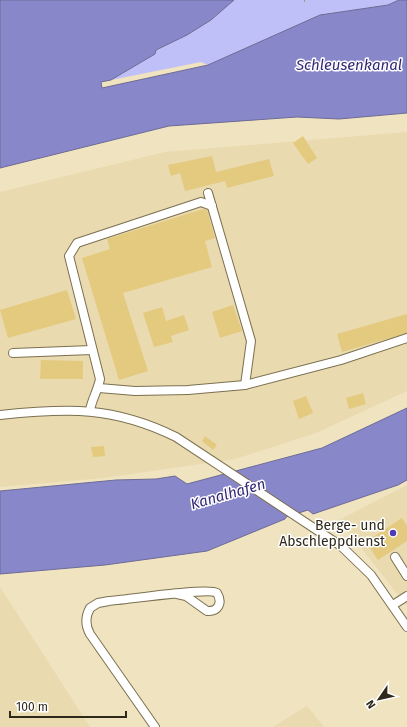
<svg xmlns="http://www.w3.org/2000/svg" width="407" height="727" viewBox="0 0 407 727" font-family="'Fira Sans',sans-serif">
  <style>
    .built { fill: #e9daaf }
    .green { fill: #bfc0f8 }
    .water { fill: #8887ca; stroke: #6d6b96 }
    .building { fill: #e4ca7f }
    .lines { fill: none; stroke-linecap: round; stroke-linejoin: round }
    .minor-casing { stroke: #7b7050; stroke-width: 10 }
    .path { stroke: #8c836b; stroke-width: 1.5; stroke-dasharray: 1 3; stroke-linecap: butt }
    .minor { stroke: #fff; stroke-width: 8 }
    .poi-dot { fill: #4f3cb4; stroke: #fff; stroke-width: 1.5 }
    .labels { text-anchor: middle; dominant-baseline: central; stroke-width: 3; stroke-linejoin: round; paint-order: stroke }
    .poi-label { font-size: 14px; fill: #2e291b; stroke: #fff; text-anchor: end }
    .water-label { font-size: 15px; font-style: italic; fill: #322776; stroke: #fff }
  </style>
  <rect width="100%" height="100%" fill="#f0e3c0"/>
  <g class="built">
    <polygon points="407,132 407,391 316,433 235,459 104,478 0,487 0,192 165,152"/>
    <polygon points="407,485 407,606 339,520"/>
    <polygon points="0,587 90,727 0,727"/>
    <polygon points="307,706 324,727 273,727"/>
  </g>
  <polygon class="green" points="234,0 399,0 388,5 320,15 208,65 201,62 111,80 155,54 156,50 187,35 211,20"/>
  <g class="water">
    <polygon points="0,0 234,0 211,20 187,35 156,50 155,54 111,80 101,82 102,88 208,65 320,15 388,5 399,0 407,0 407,113 339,119 297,117 169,126 0,168"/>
    <polygon points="407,408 407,480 398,485 313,514 308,510 286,517 285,519 207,551 105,565 0,574 0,491 116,480 156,479 175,476 187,484 322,448"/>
  </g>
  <g class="building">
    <polygon points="303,136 317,158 308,164 293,143"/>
    <polygon points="212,156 216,172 269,159 274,176 227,188 225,181 185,191 180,173 171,176 168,165"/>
    <polygon points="203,209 207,210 215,238 205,241 212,267 123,293 148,371 119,380 82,258 110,249 107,239"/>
    <polygon points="67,290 76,319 8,338 0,310"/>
    <polygon points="233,305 242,331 220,338 212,312"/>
    <polygon points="162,307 166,321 184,315 189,330 171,336 173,342 154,347 143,313"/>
    <polygon points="407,314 407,333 342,352 337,334"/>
    <polygon points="41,360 83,361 83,379 40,379"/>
    <polygon points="363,393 366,404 349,409 346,398"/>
    <polygon points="306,396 313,413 299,419 293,401"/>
    <polygon points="205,436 217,445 213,450 202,441"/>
    <polygon points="104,446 105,456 93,457 91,447"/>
    <polygon points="402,518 407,526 407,541 378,560 366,542"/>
  </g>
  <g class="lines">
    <defs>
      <g id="minor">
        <polyline points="208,193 251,341 245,385"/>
        <polyline points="13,353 92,350"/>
        <polyline points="99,388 135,391 188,390 245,385 341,360 407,338"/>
        <path d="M90,410C92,399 98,390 100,379L69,256L77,243L201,202L212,206"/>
        <path d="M0,415C68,408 113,406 176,437L341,546L371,575L407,627"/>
        <polyline points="395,557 407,576"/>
        <polyline points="393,605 407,596"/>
        <path d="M155,727L90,634C85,625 85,617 90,608L98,603L109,601C125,600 209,587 217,593C223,603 218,612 207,611L186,596L177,594"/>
      </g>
    </defs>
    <use href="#minor" class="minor-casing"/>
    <polyline class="path" points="304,1 307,0"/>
    <use href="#minor" class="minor"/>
  </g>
  <circle class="poi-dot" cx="393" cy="533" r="4"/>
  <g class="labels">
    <g class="poi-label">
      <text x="385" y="525">Berge- und<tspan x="385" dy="16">Abschleppdienst</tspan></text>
    </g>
    <g class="water-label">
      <text x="349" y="65">Schleusenkanal</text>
      <text transform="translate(228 494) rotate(-16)">Kanalhafen</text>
    </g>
  </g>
  <g transform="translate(379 699) rotate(236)" stroke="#ffffff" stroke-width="3" paint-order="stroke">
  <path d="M0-3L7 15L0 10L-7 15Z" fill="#2e291b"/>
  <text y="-6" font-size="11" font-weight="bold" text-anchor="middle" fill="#2e291b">N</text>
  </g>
  <path d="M10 711v6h116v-6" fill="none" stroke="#2e291b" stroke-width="2"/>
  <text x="16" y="711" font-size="12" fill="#2e291b" stroke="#ffffff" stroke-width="3" paint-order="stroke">100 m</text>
</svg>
